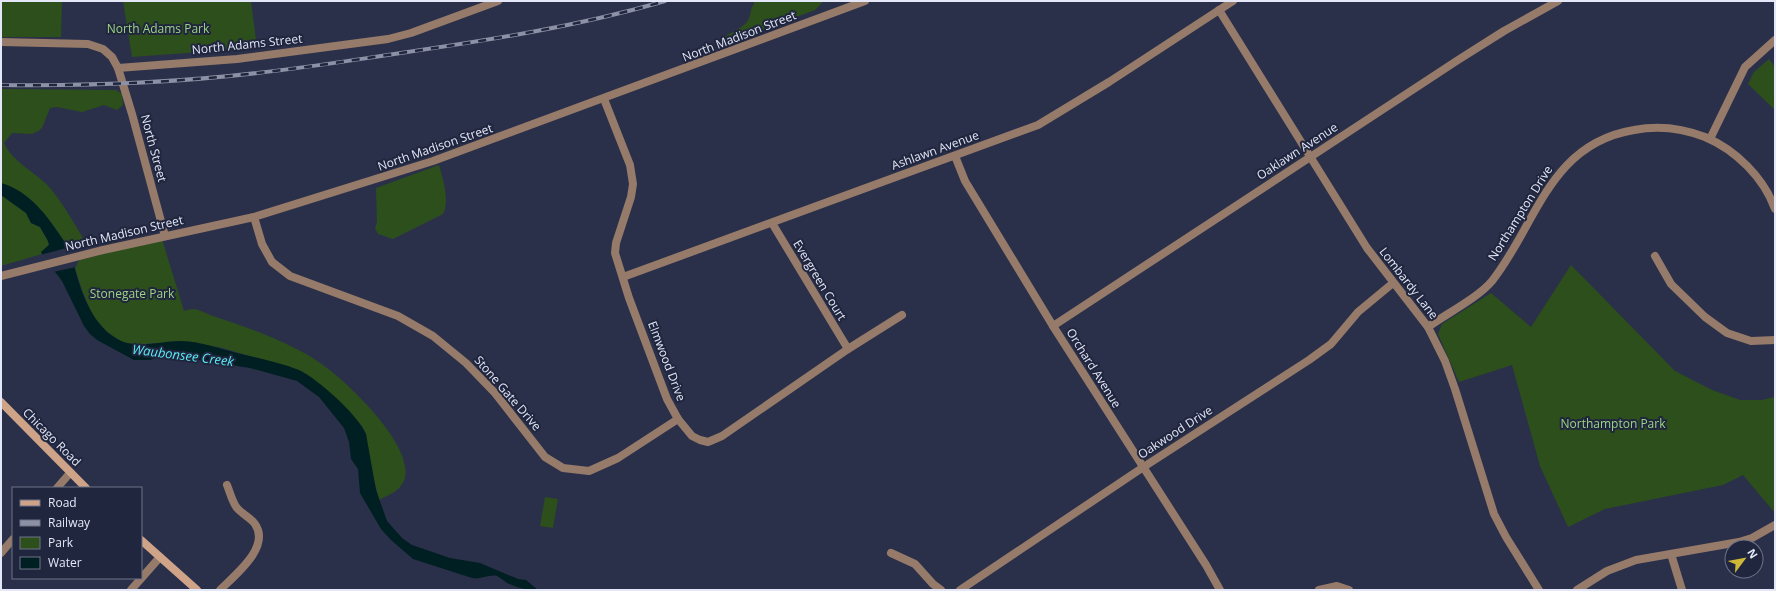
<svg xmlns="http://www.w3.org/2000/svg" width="1776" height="591" viewBox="0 0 1776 591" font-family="'Open Sans',sans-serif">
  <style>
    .green { fill: #2d4f1c }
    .water { fill: #001f22 }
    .pier { fill: #2a3049 }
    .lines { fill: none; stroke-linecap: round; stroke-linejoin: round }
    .minor { stroke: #967a6a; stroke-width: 8 }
    .tertiary { stroke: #967a6a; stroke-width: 8 }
    .secondary { stroke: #cea388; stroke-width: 8 }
    .rail-casing { stroke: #8c91a6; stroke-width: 4 }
    .rail { stroke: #20263e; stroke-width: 2.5; stroke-dasharray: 8; stroke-linecap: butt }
    .labels { text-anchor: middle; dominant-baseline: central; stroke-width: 4; stroke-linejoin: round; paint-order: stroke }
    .park-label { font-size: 12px; fill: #9dd483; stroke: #20263e }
    .street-label { font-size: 12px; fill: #e3e7f8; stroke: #20263e }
    .water-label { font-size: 13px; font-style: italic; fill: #59ebf5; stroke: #20263e }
  </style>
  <rect width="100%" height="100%" fill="#2a3049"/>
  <g class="green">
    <polygon points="1,1 62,1 61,37 1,37"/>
    <polygon points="123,1 251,1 257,48 132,57"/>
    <path d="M754,1H821L822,3L815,10L722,45L721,39C729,33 739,30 745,24C752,18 749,10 754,4Z"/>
    <polygon points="1769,59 1775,67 1775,110 1748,84 1754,72"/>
    <path d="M1,89L116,90L122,94L123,105L117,110L104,105L82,112L57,107L50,108L42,128L38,131L32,134L12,133L4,143C13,163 36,172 50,188C63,203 75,225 86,243L80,244L78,242L64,241C48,217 30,192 1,183Z"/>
    <path d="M439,165C443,178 450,203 443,214L393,239L378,234L375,228L377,222L376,188Z"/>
    <polygon points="1,195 26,213 31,223 40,227 48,241 49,245 41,252 42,254 1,266"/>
    <path d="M162,239L184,311C187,310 190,309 193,309C199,309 207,314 213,316C249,328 296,344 327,368C349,384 427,457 400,487C395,493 386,496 379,500L368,455L366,434L362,426L330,393L300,371L219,347L153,343L137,345L122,342L106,331L94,318L83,293L74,265L76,261Z"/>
    <polygon points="1571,265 1675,371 1712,390 1740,400 1762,400 1775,397 1775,513 1743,475 1723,485 1605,509 1568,527 1540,466 1512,365 1459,382 1438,334 1442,324 1491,293 1531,327"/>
    <polygon points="545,497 558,499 553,528 540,526"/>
  </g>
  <path class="water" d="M1,183C31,192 47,216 64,241L78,242L82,254L74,265C80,290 92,323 114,337C134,351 158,341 181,341C203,342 217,348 237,353C258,358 279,362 299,370C318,379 358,415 366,434L376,490L387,521L402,538L412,545L450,558L480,563L518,579L526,580L538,590C527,590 518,588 507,583C504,581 501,578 497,576C489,574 480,580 472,578L413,559L391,540L381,529L360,493L358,469L351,459L349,442L344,428L319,397L297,381L250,368L167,355L150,360H134L97,340L90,334L84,326L62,281L43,256L41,252L49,245L48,241L40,227L31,223L26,213L1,195Z"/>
  <polygon class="pier" points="82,244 84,254 78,262 76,267 53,272 40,255"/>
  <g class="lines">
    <g class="minor">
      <polyline points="1219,10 1367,248 1428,327 1445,361 1455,389 1494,514 1506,537 1539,590"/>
      <polyline points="1,42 88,44 103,49 112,57 118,68 132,114 165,236"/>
      <polyline points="118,68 237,59 388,39 411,33 498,1"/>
      <polyline points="604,99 630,165 633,184 631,197 616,243 615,253 629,298 667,399 678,419 692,436 700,440 708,442 722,436 848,349 902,315"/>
      <polyline points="1710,139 1745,67 1775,40"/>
      <polyline points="955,156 965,181 1053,326 1206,565 1220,590"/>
      <polyline points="254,217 262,244 272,262 290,276 398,316 433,336 466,363 495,393 545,457 563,468 589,471 618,458 678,419"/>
      <polyline points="772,223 848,349"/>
      <polyline points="1655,256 1671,284 1705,317 1727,333 1751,341 1775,340"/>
      <polyline points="623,277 1038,125 1109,82 1233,1"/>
      <polyline points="1053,326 1458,60 1504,31 1558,1"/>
      <path d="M1428,327C1446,314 1479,297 1492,281C1537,224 1549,144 1634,130C1659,125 1682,128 1705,137C1736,150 1764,178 1775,209"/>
      <polyline points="57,488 70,473"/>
      <polyline points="1,553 13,539"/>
      <polyline points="891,553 915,564 933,584 941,590"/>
      <polyline points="1671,554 1682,590"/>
      <polyline points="131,590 160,557"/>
      <path d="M220,590C235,575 271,547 255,524C251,518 242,514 237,508C232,502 230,492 227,485"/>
      <polyline points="960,590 1142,468 1309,360 1331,344 1358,312 1393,283"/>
      <polyline points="1319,590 1337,586 1349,590"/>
      <polyline points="1577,590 1607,571 1636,560 1739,542 1752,538 1775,525"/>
    </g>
    <polyline class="tertiary" points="1,276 103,250 254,217 433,161 865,1"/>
    <g class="secondary">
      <polyline points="1,402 86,488"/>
      <polyline points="141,540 197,590"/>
    </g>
    <defs>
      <path id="rail" d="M1,85C86,86 172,83 257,73C305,68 353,60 401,53C490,40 579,26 665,1"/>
    </defs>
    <use href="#rail" class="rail-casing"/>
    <use href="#rail" class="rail"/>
  </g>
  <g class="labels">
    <g class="park-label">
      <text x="158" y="28">North Adams Park</text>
      <text x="132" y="293">Stonegate Park</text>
      <text x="1613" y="423">Northampton Park</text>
    </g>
    <g class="street-label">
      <text transform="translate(739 36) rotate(-21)">North Madison Street</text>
      <text transform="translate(247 44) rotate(-6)">North Adams Street</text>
      <text transform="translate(435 147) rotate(-19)">North Madison Street</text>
      <text transform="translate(154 148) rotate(75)">North Street</text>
      <text transform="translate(935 150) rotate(-20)">Ashlawn Avenue</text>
      <text transform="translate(1297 151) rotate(-33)">Oaklawn Avenue</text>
      <text transform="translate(1520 213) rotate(-58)">Northampton Drive</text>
      <text transform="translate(124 233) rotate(-13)">North Madison Street</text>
      <text transform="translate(820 280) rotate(59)">Evergreen Court</text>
      <text transform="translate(1409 283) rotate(52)">Lombardy Lane</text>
      <text transform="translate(667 361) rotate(69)">Elmwood Drive</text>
      <text transform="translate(1094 368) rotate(58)">Orchard Avenue</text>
      <text transform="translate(508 393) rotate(49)">Stone Gate Drive</text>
      <text transform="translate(1175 432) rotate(-33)">Oakwood Drive</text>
      <text transform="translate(52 437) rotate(45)">Chicago Road</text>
    </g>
    <g class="water-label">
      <text transform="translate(183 355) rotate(7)">Waubonsee Creek</text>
    </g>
  </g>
  <rect width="1776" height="591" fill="none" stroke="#e3e7f8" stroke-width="4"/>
  <rect x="12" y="487" width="130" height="92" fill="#20263e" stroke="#6e7388"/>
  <rect x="20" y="500" width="20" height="6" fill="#cea388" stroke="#6e7388"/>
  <text x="48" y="507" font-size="12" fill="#e3e7f8">Road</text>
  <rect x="20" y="520" width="20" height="6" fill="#8c91a6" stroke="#6e7388"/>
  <text x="48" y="527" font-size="12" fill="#e3e7f8">Railway</text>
  <rect x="20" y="537" width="20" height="12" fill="#2d4f1c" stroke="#6e7388"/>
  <text x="48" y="547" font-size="12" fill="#e3e7f8">Park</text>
  <rect x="20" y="557" width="20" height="12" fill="#001f22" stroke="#6e7388"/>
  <text x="48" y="567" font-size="12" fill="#e3e7f8">Water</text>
  <g transform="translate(1744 559) rotate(58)"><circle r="19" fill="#20263e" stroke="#6e7388"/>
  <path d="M0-3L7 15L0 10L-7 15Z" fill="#cfb837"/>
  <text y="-6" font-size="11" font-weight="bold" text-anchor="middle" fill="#e3e7f8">N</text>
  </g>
</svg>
